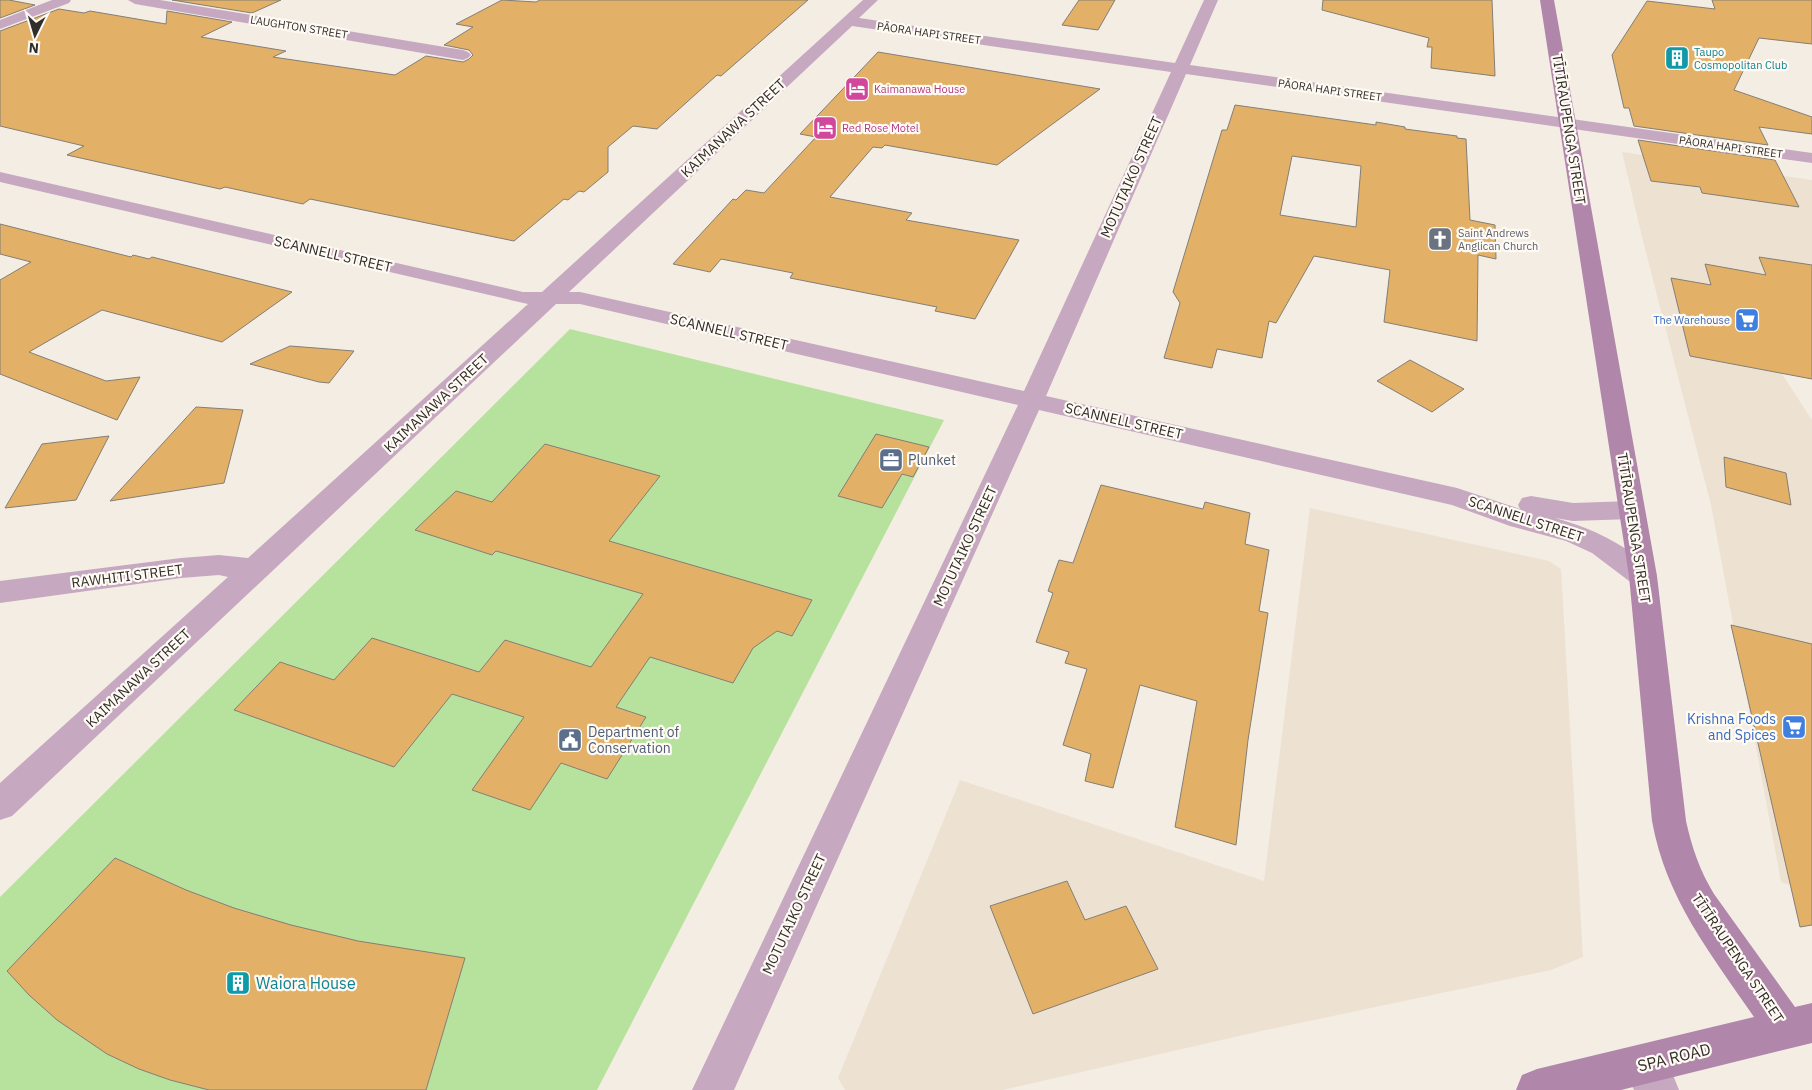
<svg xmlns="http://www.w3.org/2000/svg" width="1812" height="1090" viewBox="0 0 1812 1090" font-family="'IBM Plex Sans',sans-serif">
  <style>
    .built { fill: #ede2d2 }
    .green { fill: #b7e29d }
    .building { fill: #e2b167; stroke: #847e75; fill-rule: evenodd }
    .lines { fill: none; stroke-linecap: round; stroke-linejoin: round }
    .street { fill: #c6a8c1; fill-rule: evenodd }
    .secondary { fill: #b186ab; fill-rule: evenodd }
    .labels { text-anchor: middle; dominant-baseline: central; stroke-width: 4.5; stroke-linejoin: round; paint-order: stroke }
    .far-street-label { font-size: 11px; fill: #302e2a; stroke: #fffaf4 }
    .far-culture-label { font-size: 11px; fill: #0d838f; stroke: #fffaf4; text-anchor: start }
    .far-hotel-label { font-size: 11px; fill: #b23c85; stroke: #fffaf4; text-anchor: start }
    .far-worship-label { font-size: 11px; fill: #5b616d; stroke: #fffaf4; text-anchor: start }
    .far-shop-label { font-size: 11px; fill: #366cbe; stroke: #fffaf4; text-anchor: end }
    .street-label { font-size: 14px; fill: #302e2a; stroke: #fffaf4 }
    .service-label { font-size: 14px; fill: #4e5e75; stroke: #fffaf4; text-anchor: start }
    .shop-label { font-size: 14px; fill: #366cbe; stroke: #fffaf4; text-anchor: end }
    .near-culture-label { font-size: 16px; fill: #0d838f; stroke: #fffaf4; text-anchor: start }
    .near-street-label { font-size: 16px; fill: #302e2a; stroke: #fffaf4 }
  </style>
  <rect width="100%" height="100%" fill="#f4ede3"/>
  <g class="built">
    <polygon points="1622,152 1812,180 1812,379 1782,374 1812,420 1812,892 1781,882 1711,505 1642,237"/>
    <polygon points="1310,508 1549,561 1561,569 1583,957 1551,970 1252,1033 1003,1090 845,1090 838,1078 960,780 1264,881"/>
  </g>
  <polygon class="green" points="570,329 944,420 597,1090 0,1090 0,897"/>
  <g class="building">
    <polygon points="0,0 9,0 35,5 0,18"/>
    <polygon points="172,0 281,0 252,13"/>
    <polygon points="502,0 536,2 540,0 808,0 721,76 717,75 657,129 633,126 608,147 608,172 584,192 579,191 568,200 564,199 514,241 310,199 303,204 225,187 220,189 67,155 84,146 0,126 0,31 59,9 84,13 90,11 166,24 167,11 232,22 201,37 286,51 273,57 395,75 426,56 463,62 469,59 473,55 469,50 444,45 473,27 456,24"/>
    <polygon points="1079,0 1115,0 1098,30 1062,25"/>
    <polygon points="1323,0 1492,0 1495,76 1431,68 1432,47 1427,47 1429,38 1322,10"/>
    <polygon points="1712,0 1812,0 1812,44 1759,38 1734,90 1812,117 1812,134 1759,127 1768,145 1634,126 1629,108 1624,108 1612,55 1647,1 1715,9"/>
    <polygon points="878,52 1100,89 997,165 885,145 882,148 873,147 830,197 912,213 906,220 1019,240 975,319 935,311 937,307 790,278 793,273 721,259 710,272 673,264 733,199 736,200 746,190 764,193 816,137 800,134"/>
    <path d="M1235,105L1376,125V122L1405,127V129L1457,136V138L1466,139L1470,220L1495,225L1496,259L1478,255L1477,341L1384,322L1390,270L1314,256L1276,323L1269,321L1262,358L1217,349L1212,368L1164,358L1180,303L1173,292L1222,130H1227ZM1292,156L1361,166L1356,227L1280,215Z"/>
    <polygon points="1638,140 1775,160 1799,207 1702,193 1700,187 1651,181"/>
    <polygon points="0,224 131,257 133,255 149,259 152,257 292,292 222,342 102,310 29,352 106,381 140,377 117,420 0,374 0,280 31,262 0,254"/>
    <polygon points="1759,257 1812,265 1812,379 1690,356 1671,278 1711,285 1705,264 1766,275"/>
    <polygon points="290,346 354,351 329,383 319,382 250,364"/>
    <polygon points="1410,360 1464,389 1432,412 1377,381"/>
    <polygon points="196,407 243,410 224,483 110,501"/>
    <polygon points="876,434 929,447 913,477 902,474 882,508 838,496"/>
    <polygon points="109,436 76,500 5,508 42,444"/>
    <polygon points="545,444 660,476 609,541 812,600 792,636 777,631 753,648 733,683 650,657 616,707 646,717 607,779 561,763 530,810 472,790 524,717 452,694 394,767 234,710 280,662 334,680 372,638 479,672 505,640 591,667 643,594 496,551 492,555 415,530 456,491 492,502"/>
    <polygon points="1724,457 1786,473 1791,505 1726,487"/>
    <polygon points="1101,485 1203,509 1205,502 1250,513 1245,544 1269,550 1259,611 1268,613 1248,740 1236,845 1175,827 1197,701 1140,685 1113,788 1085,781 1091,754 1063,745 1087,669 1065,663 1069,652 1036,642 1053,593 1048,591 1059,560 1073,563"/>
    <polygon points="1731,625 1812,644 1812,925 1800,927"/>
    <polygon points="115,858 186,890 234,908 291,925 358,941 465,958 426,1090 209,1090 170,1080 139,1069 107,1054 57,1020 29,995 7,971"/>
    <polygon points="1067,881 1085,920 1126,906 1158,969 1033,1014 990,906"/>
  </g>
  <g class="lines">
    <g class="street">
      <polygon points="52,0 71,0 69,3 0,29 0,20"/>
      <polygon points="128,0 160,0 463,50 468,52 471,55 468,58 463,60 135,4"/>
      <path d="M863,0H878L859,18L1175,63L1204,0H1218L1190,65L1812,153V163L1186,74L1046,396L1457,488L1520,509L1518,505L1522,498L1531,496L1573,503L1632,501L1641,503L1645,510L1641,517L1632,519L1573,521L1555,518C1585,526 1609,537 1635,555C1644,562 1652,566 1657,576L1653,584L1643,587L1633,584L1592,553L1566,541L1510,526L1452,505L1039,410L734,1090H692L1018,405L580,304H556L12,816L0,820V783L228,577L219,575L181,578L0,603V581L181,558L219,555L248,558L528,304L0,182V172L523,292H542ZM852,26L1171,72L1024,391L580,292H569Z"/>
      <polygon points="1642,1045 1656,1051 1673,1075 1679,1090 1634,1090 1622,1065 1628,1051"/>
    </g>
    <path class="secondary" d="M1540,0H1554L1657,576L1686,821C1692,848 1700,871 1714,894L1795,1007L1812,1003V1043L1621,1090H1516L1522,1075L1537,1069L1754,1017C1711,954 1666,899 1652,821L1629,576Z"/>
  </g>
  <defs>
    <symbol id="building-square" viewBox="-11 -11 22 22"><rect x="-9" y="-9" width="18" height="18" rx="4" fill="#0f9aa8" stroke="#fffaf4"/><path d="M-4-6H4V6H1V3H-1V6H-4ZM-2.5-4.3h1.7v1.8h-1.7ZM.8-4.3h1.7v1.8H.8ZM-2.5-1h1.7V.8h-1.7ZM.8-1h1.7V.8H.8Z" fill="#fff"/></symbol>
    <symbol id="hotel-square" viewBox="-11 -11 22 22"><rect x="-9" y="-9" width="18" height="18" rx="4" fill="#d1479c" stroke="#fffaf4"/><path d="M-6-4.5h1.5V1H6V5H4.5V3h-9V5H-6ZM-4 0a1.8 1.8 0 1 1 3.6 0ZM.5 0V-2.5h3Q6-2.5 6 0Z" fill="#fff"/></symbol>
    <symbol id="church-square" viewBox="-11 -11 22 22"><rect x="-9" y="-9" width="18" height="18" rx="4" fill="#6b7280" stroke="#fffaf4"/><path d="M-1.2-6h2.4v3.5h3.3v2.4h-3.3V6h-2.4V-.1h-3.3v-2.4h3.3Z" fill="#fff"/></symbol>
    <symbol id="supermarket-square" viewBox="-11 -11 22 22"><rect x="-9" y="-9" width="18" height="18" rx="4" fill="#3f7fe0" stroke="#fffaf4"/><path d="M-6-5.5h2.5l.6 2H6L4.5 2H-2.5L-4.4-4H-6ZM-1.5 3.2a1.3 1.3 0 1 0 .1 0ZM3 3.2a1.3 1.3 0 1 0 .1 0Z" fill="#fff"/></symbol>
    <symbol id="office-square" viewBox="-11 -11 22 22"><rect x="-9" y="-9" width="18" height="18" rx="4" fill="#5c6f8a" stroke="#fffaf4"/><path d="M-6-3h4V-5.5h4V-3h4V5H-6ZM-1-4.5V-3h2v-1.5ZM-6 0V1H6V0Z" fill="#fff"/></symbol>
    <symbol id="civic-square" viewBox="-11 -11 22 22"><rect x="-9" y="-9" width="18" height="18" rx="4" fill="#5c6f8a" stroke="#fffaf4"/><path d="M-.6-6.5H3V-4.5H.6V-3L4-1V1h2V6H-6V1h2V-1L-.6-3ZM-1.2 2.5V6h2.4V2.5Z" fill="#fff"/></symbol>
  </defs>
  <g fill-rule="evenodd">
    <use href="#building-square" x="1663" y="44" width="28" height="28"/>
    <use href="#hotel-square" x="843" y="75" width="28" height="28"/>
    <use href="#hotel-square" x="811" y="114" width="28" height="28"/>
    <use href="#church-square" x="1426" y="225" width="28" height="28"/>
    <use href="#supermarket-square" x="1733" y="306" width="28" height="28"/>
    <use href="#office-square" x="877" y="446" width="28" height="28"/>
    <use href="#supermarket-square" x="1780" y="713" width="28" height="28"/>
    <use href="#civic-square" x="556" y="726" width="28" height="28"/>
    <use href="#building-square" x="224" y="969" width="28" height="28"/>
  </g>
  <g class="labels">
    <g class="far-street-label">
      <text transform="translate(299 27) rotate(9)">LAUGHTON STREET</text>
      <text transform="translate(929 33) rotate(8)">PĀORA HAPI STREET</text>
      <text transform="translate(1330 90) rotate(8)">PĀORA HAPI STREET</text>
      <text transform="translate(1731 147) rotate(8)">PĀORA HAPI STREET</text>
    </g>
    <g class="far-culture-label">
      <text x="1694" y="52">Taupo<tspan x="1694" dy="13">Cosmopolitan Club</tspan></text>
    </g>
    <g class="far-hotel-label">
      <text x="874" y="89">Kaimanawa House</text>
      <text x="842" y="128">Red Rose Motel</text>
    </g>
    <g class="far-worship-label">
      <text x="1458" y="233">Saint Andrews<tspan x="1458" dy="13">Anglican Church</tspan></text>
    </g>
    <g class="far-shop-label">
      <text x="1730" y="320">The Warehouse</text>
    </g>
    <g class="street-label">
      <text transform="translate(733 128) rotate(-43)">KAIMANAWA STREET</text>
      <text transform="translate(1569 129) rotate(81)">TĪTĪRAUPENGA STREET</text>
      <text transform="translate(1131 177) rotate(-66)">MOTUTAIKO STREET</text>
      <text transform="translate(333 254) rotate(13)">SCANNELL STREET</text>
      <text transform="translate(729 332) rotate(13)">SCANNELL STREET</text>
      <text transform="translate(436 403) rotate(-43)">KAIMANAWA STREET</text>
      <text transform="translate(1124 421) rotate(13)">SCANNELL STREET</text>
      <text transform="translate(1526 519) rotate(18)">SCANNELL STREET</text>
      <text transform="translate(1634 528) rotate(81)">TĪTĪRAUPENGA STREET</text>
      <text transform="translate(965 546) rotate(-65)">MOTUTAIKO STREET</text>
      <text transform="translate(127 576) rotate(-7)">RAWHITI STREET</text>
      <text transform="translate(138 678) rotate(-43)">KAIMANAWA STREET</text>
      <text transform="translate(794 914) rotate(-65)">MOTUTAIKO STREET</text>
      <text transform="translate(1738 958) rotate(56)">TĪTĪRAUPENGA STREET</text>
    </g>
    <g class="service-label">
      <text x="908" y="460">Plunket</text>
      <text x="588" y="732">Department of<tspan x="588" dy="16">Conservation</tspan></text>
    </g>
    <g class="shop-label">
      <text x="1776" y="719">Krishna Foods<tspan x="1776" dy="16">and Spices</tspan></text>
    </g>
    <g class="near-culture-label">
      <text x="256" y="983">Waiora House</text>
    </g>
    <g class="near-street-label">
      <text transform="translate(1674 1057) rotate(-14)">SPA ROAD</text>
    </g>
  </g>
  <g transform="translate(35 35) rotate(185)" stroke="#fffaf4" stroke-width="4" paint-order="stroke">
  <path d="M0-4L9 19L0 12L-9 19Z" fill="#302e2a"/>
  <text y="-8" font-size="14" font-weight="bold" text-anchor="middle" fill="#302e2a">N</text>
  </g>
</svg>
